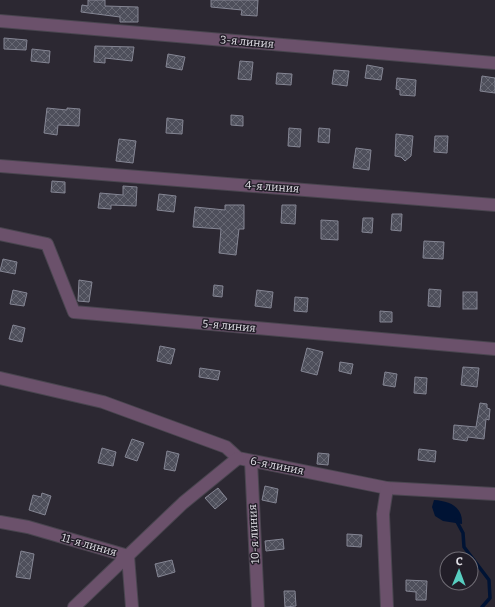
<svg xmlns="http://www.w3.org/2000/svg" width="495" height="607" viewBox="0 0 495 607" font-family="Bitter,serif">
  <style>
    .water { fill: #001334 }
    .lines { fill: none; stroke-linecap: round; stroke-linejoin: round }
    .stream { stroke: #001334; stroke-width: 3.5 }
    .building { fill: url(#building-cross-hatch); stroke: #858694 }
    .minor-casing { stroke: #49454f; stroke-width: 14 }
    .minor { stroke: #6b516b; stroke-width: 12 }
    .labels { text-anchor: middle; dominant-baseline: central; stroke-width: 3; stroke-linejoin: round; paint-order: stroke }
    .street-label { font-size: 11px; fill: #e2e0e7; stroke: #221e28 }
  </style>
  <defs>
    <pattern id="building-cross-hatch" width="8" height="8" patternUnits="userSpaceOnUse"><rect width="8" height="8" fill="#4e4f5b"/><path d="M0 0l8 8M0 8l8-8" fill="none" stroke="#676873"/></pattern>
  </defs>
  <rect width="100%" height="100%" fill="#2c2832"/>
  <path class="water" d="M434,500C450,501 463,507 462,524L443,521L435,516L432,507Z"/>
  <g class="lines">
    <polyline class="stream" points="456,520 463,533 464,547 489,580 490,598 482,607"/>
  </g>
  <g class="building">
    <polygon points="88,0 105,0 105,6 138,7 138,22 120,22 120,17 81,12 82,5 88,6"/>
    <polygon points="211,0 258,0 257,16 241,15 242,10 211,7"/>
    <polygon points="4,38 27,40 26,50 4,49"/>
    <polygon points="95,46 134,47 132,61 105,58 105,63 94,62"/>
    <polygon points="32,49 50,51 49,63 31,61"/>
    <polygon points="168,54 185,57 182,70 166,67"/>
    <polygon points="240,61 253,62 251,80 238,79"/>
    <polygon points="367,65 383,68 381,80 365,78"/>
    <polygon points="334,70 349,71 347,86 332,84"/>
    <polygon points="277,73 292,74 291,85 276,84"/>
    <polygon points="482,76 495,78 495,93 480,91"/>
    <polygon points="397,78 416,80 415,96 400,95 400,90 396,89"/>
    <polygon points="47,108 67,110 67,108 80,109 79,126 58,125 57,135 44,133"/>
    <polygon points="231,115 243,116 243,126 231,125"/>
    <polygon points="167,118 183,120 182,134 166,133"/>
    <polygon points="289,128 301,129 300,147 288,146"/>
    <polygon points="319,128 330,129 329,143 318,142"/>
    <polygon points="396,134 413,136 411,156 405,161 401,157 395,156"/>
    <polygon points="435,136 448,136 447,153 434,152"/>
    <polygon points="119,139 136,141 133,163 116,161"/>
    <polygon points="356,148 371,150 369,170 353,168"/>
    <polygon points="52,181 65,182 65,193 51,192"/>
    <polygon points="123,186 137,187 136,206 111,205 111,209 98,208 100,193 123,195"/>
    <polygon points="159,194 176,196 174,212 157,210"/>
    <polygon points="225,205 244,205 244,229 239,229 236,255 219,253 221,229 193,227 195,207 225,210"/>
    <polygon points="282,205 296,205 295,224 281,223"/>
    <polygon points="392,214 402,214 401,231 391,230"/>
    <polygon points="363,218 373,218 372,233 362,232"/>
    <polygon points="321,220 338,221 338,240 321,239"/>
    <polygon points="424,241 444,242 443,259 423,258"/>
    <polygon points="3,259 17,262 15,274 0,271"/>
    <polygon points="79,280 92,282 89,302 78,301"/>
    <polygon points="214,285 223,286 222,297 213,296"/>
    <polygon points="429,289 441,290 440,307 428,306"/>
    <polygon points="13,290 27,293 24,306 10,304"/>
    <polygon points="257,290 273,292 271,308 255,306"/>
    <rect x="463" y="292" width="14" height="17"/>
    <polygon points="295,297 308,298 307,312 294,311"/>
    <polygon points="380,311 392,312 392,322 380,322"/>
    <polygon points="13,325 25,328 22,342 9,339"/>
    <polygon points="160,346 175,349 171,364 157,361"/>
    <polygon points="307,348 323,352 317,375 301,371"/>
    <polygon points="340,362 353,364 351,374 339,371"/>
    <polygon points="463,367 479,368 477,387 461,385"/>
    <polygon points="200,368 220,371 218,380 199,377"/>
    <polygon points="385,372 397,374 395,387 383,385"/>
    <polygon points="415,377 427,378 426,394 414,393"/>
    <polygon points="480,403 487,404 487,408 490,409 489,420 486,419 484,439 468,437 467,441 453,439 454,425 476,427"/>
    <polygon points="132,439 144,443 137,461 125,457"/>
    <polygon points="102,448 116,452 113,466 98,463"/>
    <polygon points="419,449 436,451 435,462 418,460"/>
    <polygon points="167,451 179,454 175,471 164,469"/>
    <polygon points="318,453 329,454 328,465 317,464"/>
    <polygon points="265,486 278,489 276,503 262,500"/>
    <polygon points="218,488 227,499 215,509 205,498"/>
    <polygon points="42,493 51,496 45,515 29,510 33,495 41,497"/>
    <polygon points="347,534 362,535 361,547 347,546"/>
    <polygon points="283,539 284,549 266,551 265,541"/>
    <polygon points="21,551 34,554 30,579 16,577"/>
    <polygon points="172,560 175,572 158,577 155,564"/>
    <polygon points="406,580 427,581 426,600 416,600 416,592 406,591"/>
    <polygon points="284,591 295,591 296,606 285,607"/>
  </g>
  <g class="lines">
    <defs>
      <g id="minor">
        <polyline points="0,21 495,63"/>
        <polyline points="0,166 495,205"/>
        <polyline points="0,234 47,244 74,312 495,349"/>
        <polyline points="0,378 103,402 226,447 238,458 387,488 495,494"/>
        <polyline points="251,461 258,607"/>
        <polyline points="387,488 383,514 387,607"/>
        <polyline points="0,522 28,527 128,556 132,607"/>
        <polyline points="74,607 183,503 238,458"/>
      </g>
    </defs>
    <use href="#minor" class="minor-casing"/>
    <use href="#minor" class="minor"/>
  </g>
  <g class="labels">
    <g class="street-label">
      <text transform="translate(247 42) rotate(5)">3-я линия</text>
      <text transform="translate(272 187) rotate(4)">4-я линия</text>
      <text transform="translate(229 326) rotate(5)">5-я линия</text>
      <text transform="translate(277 466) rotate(11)">6-я линия</text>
      <text transform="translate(254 534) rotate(-93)">10-я линия</text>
      <text transform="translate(89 545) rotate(16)">11-я линия</text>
    </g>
  </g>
  <g transform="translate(459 571) rotate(1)"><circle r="19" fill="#221e28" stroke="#6f6c74"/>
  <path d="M0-3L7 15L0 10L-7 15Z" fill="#58cec0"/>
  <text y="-6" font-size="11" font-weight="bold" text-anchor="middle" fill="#e2e0e7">С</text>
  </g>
</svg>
